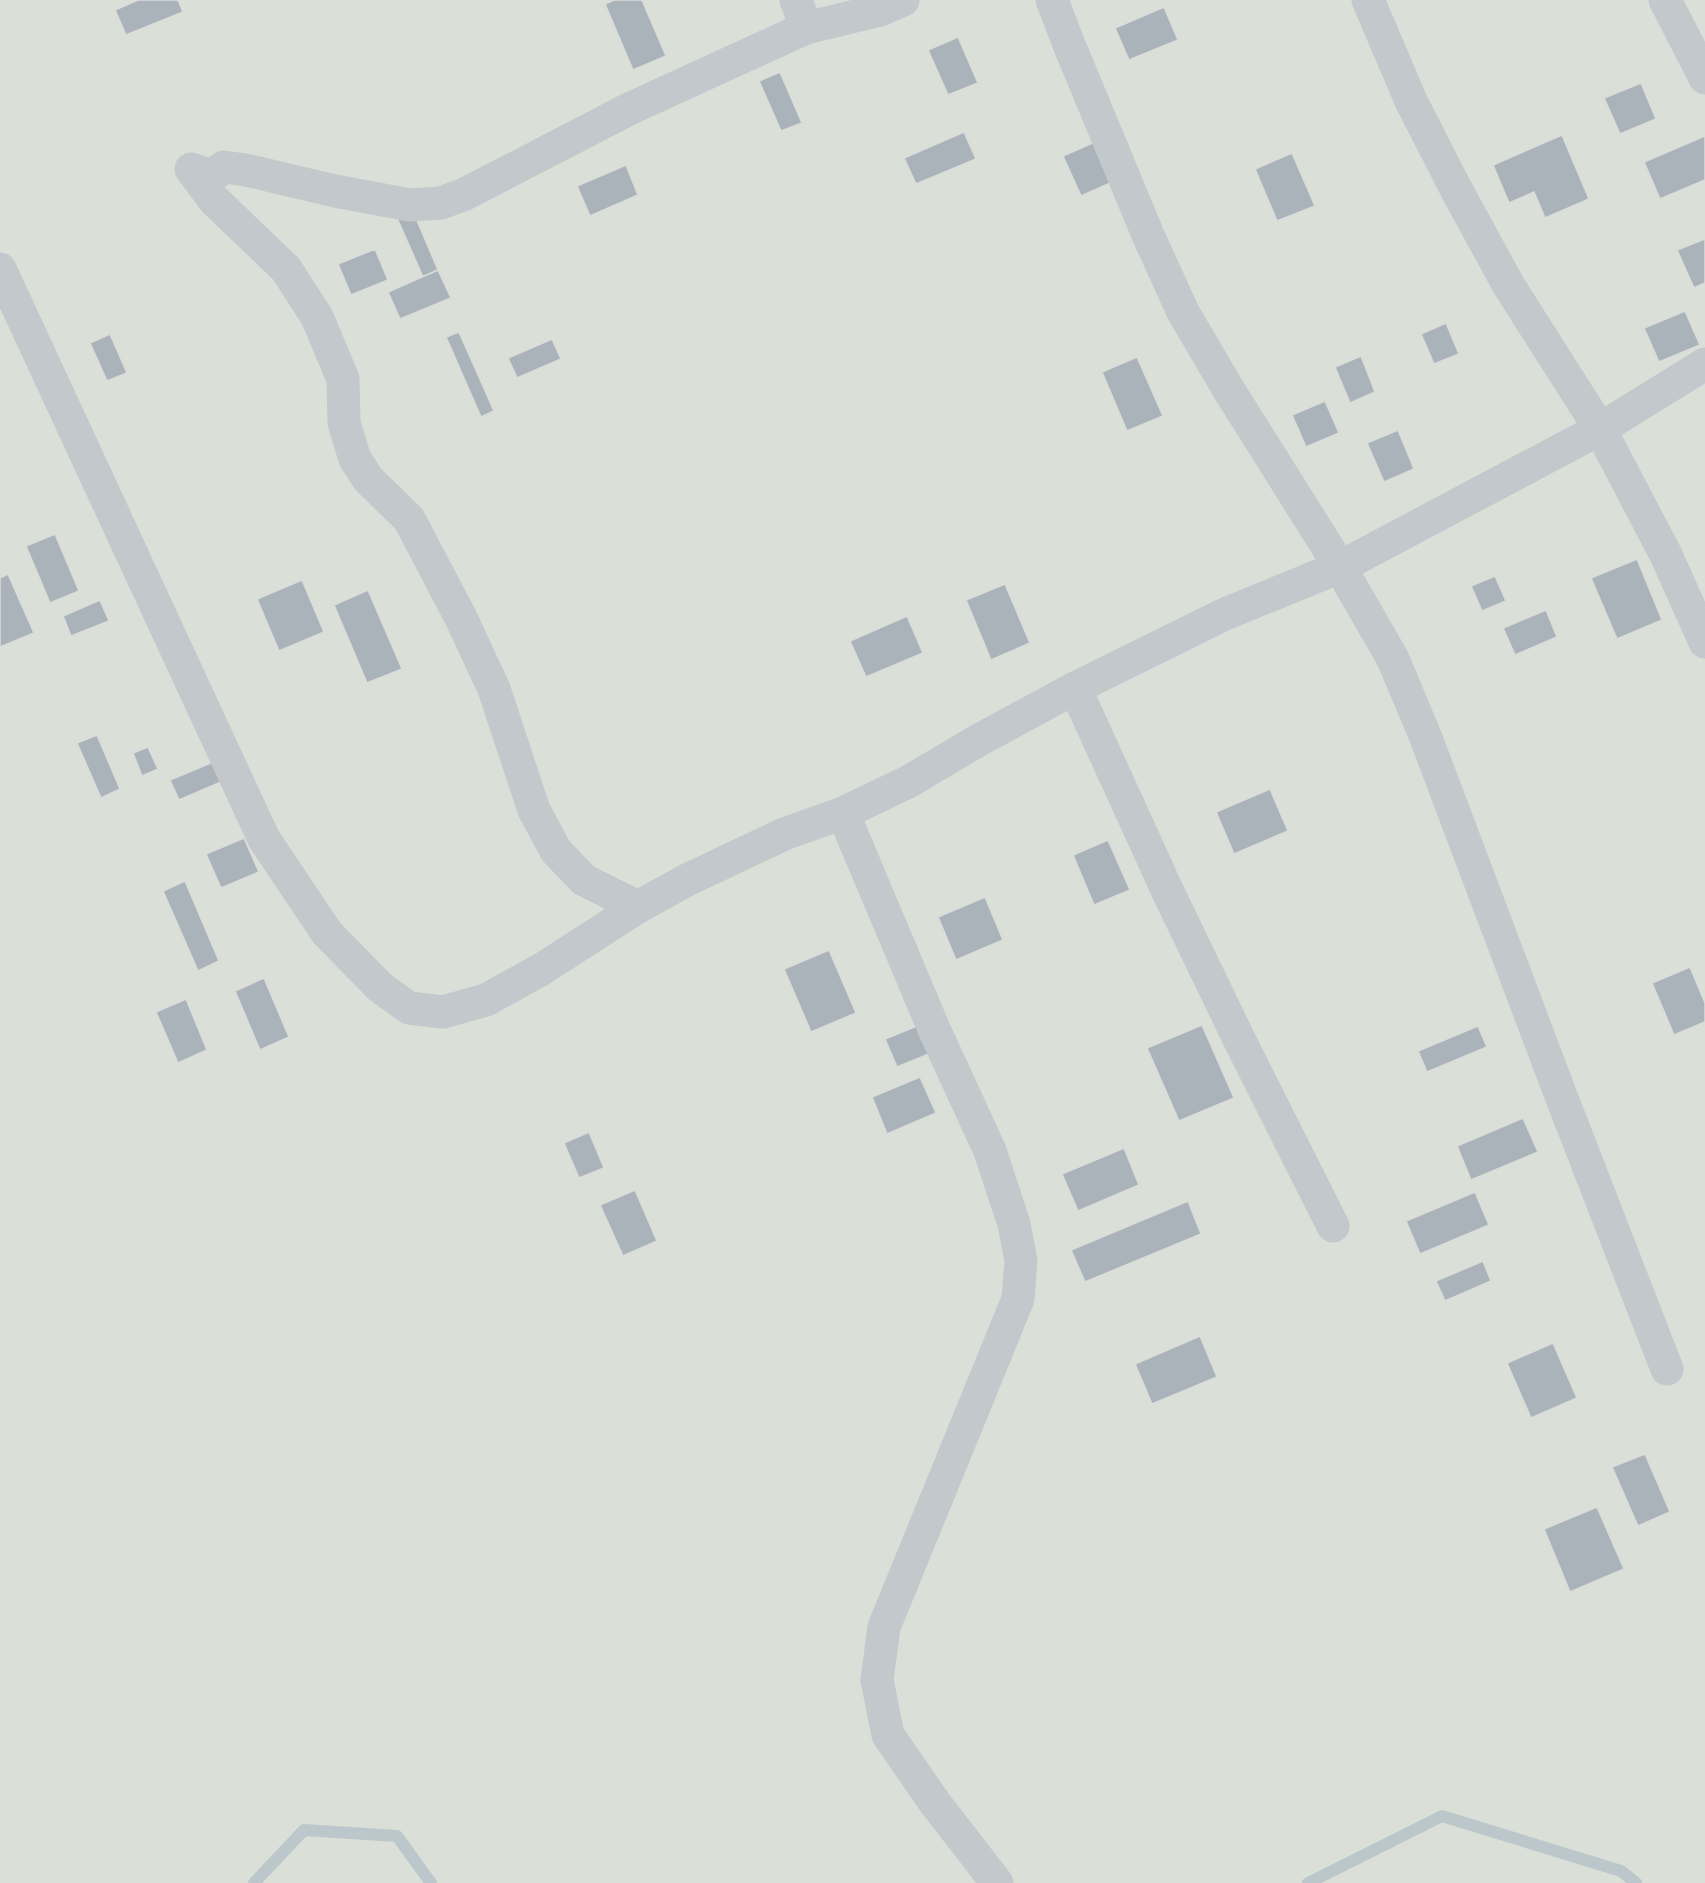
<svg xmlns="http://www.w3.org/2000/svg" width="1705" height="1883" viewBox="0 0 1705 1883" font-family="Cabin,sans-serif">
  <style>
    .green { fill: #dadfd7 }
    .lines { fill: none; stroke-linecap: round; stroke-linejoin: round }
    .stream { stroke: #bbc7cb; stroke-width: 12 }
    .building { fill: #aab3b9; stroke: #dcdcda; stroke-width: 1.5 }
    .street { stroke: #c3c8cc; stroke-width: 33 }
  </style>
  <rect width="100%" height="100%" fill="#fafaf8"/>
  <rect class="green" x="0" y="0" width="1705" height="1883"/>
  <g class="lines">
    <g class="stream">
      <polyline points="254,1883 304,1830 397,1836 431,1883"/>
      <polyline points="1308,1883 1442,1816 1621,1871 1636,1883"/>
    </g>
  </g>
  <g class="building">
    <polygon points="138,0 178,0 183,12 126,35 115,10"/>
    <polygon points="614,0 642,0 666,56 633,70 605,4"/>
    <polygon points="1164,7 1178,40 1129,60 1115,28"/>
    <polygon points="958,37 978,83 948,95 928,50"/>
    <polygon points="780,72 802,123 781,131 759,81"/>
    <polygon points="1641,83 1656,119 1620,134 1604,98"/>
    <polygon points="964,132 976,159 916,184 904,158"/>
    <polygon points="1562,135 1589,199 1545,218 1534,192 1509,203 1493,165"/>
    <polygon points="1705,136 1705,180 1660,199 1644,162"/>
    <polygon points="1097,141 1115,181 1081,196 1063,156"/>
    <polygon points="1292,153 1315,206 1277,221 1255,169"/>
    <polygon points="626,165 638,195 590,216 577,186"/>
    <polygon points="413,211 438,270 423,277 397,218"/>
    <polygon points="1705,239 1705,283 1694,288 1677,250"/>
    <polygon points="375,249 388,280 351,295 338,264"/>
    <polygon points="438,270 451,298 400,319 388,292"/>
    <polygon points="1685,311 1700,345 1659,362 1644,328"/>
    <polygon points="1446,323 1459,354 1434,364 1421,334"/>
    <polygon points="459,332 494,411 481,417 446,337"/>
    <polygon points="110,334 127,373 107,381 90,343"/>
    <polygon points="552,339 561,359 517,378 508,358"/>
    <polygon points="1361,356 1375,392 1350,403 1335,367"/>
    <polygon points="1137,357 1163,416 1127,431 1102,372"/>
    <polygon points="1325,401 1339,433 1306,447 1292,415"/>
    <polygon points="1398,430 1414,469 1384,482 1367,443"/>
    <polygon points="55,534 79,591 50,603 26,546"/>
    <polygon points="1637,559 1662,620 1617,639 1591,578"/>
    <polygon points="8,574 34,633 0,647 0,578"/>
    <polygon points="1495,576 1506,601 1482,611 1471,586"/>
    <polygon points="302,580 324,632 279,651 257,599"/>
    <polygon points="1005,584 1030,643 991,660 966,600"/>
    <polygon points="368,590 402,669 367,683 334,605"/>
    <polygon points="100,600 109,621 71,636 63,616"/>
    <polygon points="1546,610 1557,637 1515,655 1503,628"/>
    <polygon points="907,616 923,653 866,677 850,641"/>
    <polygon points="97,735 120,789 101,798 77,743"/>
    <polygon points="148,747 158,769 142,776 133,753"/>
    <polygon points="213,762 221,782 179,800 170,780"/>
    <polygon points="1270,789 1288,831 1234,854 1216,812"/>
    <polygon points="244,838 259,872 221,888 206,854"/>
    <polygon points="1108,840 1130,890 1094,905 1073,855"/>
    <polygon points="185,881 219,961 198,971 163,891"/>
    <polygon points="985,897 1003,940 956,960 938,917"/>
    <polygon points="829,950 856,1013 811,1032 784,969"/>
    <polygon points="1690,967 1705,1003 1705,1022 1674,1035 1652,983"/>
    <polygon points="264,978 289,1037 260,1050 235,991"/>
    <polygon points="186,999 207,1050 178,1063 156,1012"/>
    <polygon points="1202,1025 1234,1098 1179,1121 1147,1048"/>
    <polygon points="917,1026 929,1054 897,1067 885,1039"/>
    <polygon points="1478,1026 1487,1047 1427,1072 1418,1051"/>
    <polygon points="920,1077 936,1113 887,1134 872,1097"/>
    <polygon points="1523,1118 1538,1152 1471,1180 1457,1146"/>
    <polygon points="589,1132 604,1168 579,1178 564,1143"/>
    <polygon points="1124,1148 1139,1185 1078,1211 1062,1174"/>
    <polygon points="635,1190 657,1241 623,1256 600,1205"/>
    <polygon points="1475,1192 1489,1225 1420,1254 1406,1221"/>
    <polygon points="1188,1201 1201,1234 1085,1282 1071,1250"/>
    <polygon points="1483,1261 1491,1281 1445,1301 1436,1281"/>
    <polygon points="1200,1336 1217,1377 1152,1404 1135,1364"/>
    <polygon points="1553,1343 1577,1398 1531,1418 1507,1363"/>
    <polygon points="1645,1454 1670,1512 1638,1526 1612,1467"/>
    <polygon points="1597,1507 1624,1569 1570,1592 1544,1529"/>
  </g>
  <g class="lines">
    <g class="street">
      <polyline points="796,0 806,28"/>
      <polyline points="1052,0 1068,42 1148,235 1183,312 1227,387 1340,567 1393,659 1426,738 1558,1088 1667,1369"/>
      <polyline points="1368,0 1411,101 1456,189 1509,286 1600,429 1666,555 1705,642"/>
      <polyline points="1665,0 1705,78"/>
      <polyline points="0,269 264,839 327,933 380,987 409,1008 443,1012 486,1000 542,969 638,907 687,880 784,834 843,813 908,782 979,740 1075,688"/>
      <polyline points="843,813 934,1029 990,1151 1014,1224 1021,1261 1018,1299 884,1627 877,1680 888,1735 935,1803 997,1883"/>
      <polyline points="638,907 584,880 556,851 534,810 494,689 461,618 409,519 368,479 355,459 344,423 343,379 317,317 286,269 214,200 191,169 212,176 224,167 246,170 335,191 410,205 441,203 465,194 629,109 806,28 880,10 903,0"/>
      <polyline points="1333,1226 1239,1039 1168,892 1075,688 1225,614 1340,567 1600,429 1705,364"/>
    </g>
  </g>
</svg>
